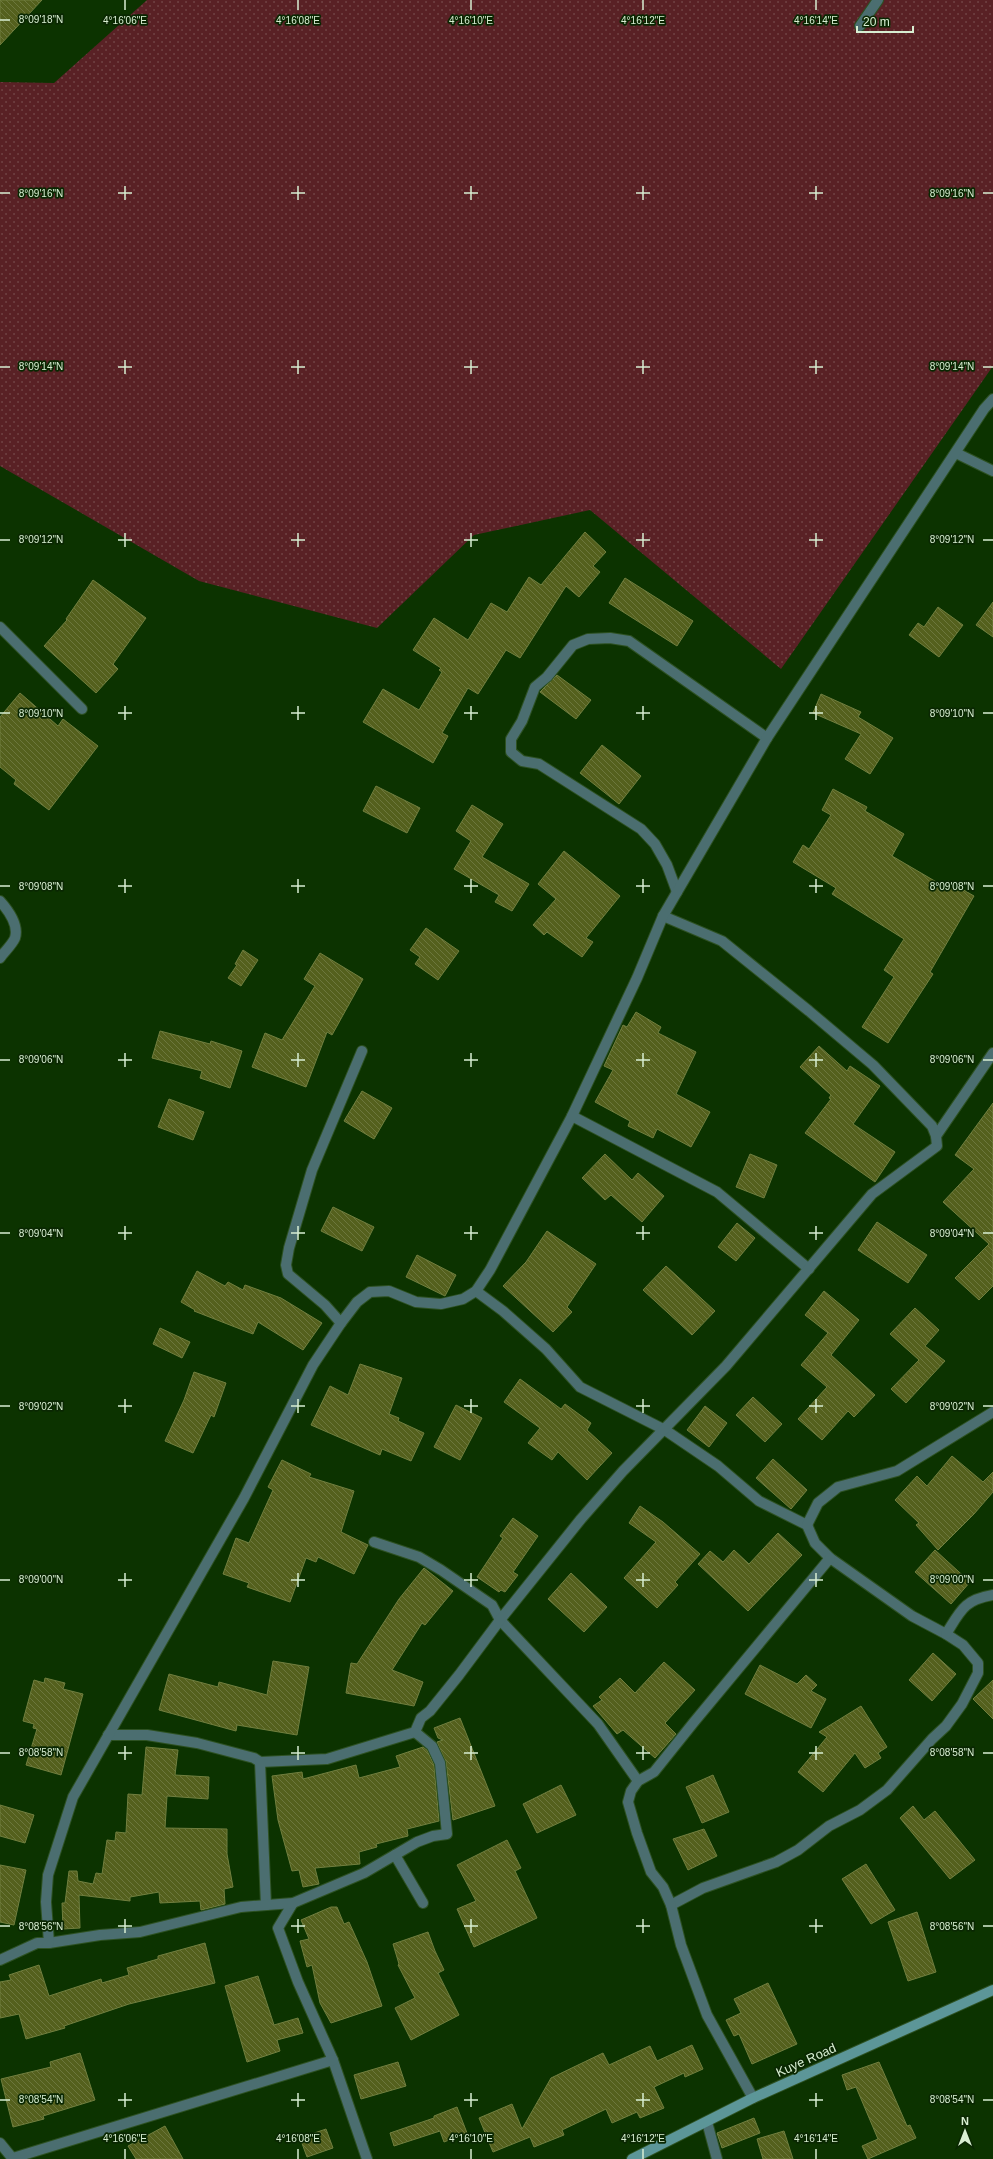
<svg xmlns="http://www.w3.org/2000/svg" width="993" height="2159" viewBox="0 0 993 2159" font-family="Arial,sans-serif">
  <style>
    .grass { fill: url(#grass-dots) }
    .building { fill: url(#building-back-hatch); stroke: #717f3f }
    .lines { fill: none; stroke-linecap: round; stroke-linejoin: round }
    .street-casing { stroke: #2d5122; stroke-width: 12 }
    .secondary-casing { stroke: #2d5122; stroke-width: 12 }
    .street { stroke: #4b6e70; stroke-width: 10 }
    .secondary { stroke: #5c9698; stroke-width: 10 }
    .ticks { fill: none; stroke: #d8eed2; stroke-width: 1.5 }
    .labels { text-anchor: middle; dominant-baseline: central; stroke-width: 3.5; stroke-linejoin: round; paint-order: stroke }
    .street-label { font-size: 13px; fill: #d8eed2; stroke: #0a2702 }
    .ticks-label { font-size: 10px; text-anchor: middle; fill: #d8eed2; stroke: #0a2702; stroke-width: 3.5; stroke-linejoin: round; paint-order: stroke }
  </style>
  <defs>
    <pattern id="grass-dots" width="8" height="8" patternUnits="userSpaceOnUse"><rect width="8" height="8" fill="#592125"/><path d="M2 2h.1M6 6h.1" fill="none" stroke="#704244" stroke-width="1.8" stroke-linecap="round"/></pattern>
    <pattern id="building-back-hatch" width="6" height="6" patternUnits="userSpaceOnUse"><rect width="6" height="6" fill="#54601d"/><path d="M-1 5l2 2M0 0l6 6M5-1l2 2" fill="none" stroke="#6c773d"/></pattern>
  </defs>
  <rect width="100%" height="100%" fill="#0c3300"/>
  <polygon class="grass" points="147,0 993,0 993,366 781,669 590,510 474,535 377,628 199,581 0,466 0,82 54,83"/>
  <g class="building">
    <polygon points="0,0 42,0 0,45"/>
    <polygon points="585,532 606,552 593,566 600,572 579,597 566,586 520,658 506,650 478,694 468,688 442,733 448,736 433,763 363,722 383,689 419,710 442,672 439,670 441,668 413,650 434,618 468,640 491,603 507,612 529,577 541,585"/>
    <polygon points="625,578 693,621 677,646 609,603"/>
    <polygon points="93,580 146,618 113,664 118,669 96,693 44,646 67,620 66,619"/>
    <polygon points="993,602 993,637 976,625"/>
    <polygon points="938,607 963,625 939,657 909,635 918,623 924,627"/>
    <polygon points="557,675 591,700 576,719 540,692"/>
    <polygon points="20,693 58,726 63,719 98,746 49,810 14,784 16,780 0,767 0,717"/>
    <polygon points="821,694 861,712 858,717 893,738 870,774 845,759 861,734 813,713"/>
    <polygon points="602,745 641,776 619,804 580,773"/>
    <polygon points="376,786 420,808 407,833 363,811"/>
    <polygon points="833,789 867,807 865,811 904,834 892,856 945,887 948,881 974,896 930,972 933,974 888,1043 862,1027 894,977 884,970 904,939 832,894 836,888 793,862 803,845 809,849 831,815 822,810"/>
    <polygon points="472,805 503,824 482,857 529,884 512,911 495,902 499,895 454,869 471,841 456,831"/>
    <polygon points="564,851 620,896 586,938 593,942 582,957 547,932 544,935 533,925 556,899 538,884"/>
    <polygon points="426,928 459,951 438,980 415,964 420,957 410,950"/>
    <polygon points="243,950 258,960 241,986 228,978 237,965 235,964"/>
    <polygon points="320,953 363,979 332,1035 327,1032 306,1087 252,1067 265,1033 282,1040 315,986 304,979"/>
    <polygon points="636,1012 661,1027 658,1033 696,1052 676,1094 710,1112 691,1147 657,1129 653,1138 628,1126 630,1121 595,1102 613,1070 604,1066 623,1025 627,1027"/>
    <polygon points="160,1031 210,1044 211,1041 242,1051 230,1088 200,1078 202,1071 152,1058"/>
    <polygon points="819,1046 847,1071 850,1066 880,1086 853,1124 895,1152 875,1182 805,1133 831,1099 829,1098 831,1095 800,1067"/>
    <polygon points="362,1091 392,1108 374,1139 344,1121"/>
    <polygon points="169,1099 204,1112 193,1140 158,1127"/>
    <polygon points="993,1103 993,1286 979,1300 955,1278 989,1244 943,1202 974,1169 955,1155"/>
    <polygon points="605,1154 632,1180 638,1173 664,1196 642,1222 611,1195 605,1200 582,1178"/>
    <polygon points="750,1154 777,1165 764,1198 736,1187"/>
    <polygon points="333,1207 374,1227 362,1251 321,1231"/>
    <polygon points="877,1222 927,1255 908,1283 858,1250"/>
    <polygon points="737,1223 755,1238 736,1261 718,1247"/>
    <polygon points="547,1231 596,1264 567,1307 572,1312 553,1332 503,1286 526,1262"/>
    <polygon points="417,1255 456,1275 445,1296 406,1277"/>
    <polygon points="666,1266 715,1311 692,1335 643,1290"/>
    <polygon points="197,1271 225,1286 228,1282 243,1290 245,1285 281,1298 322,1323 303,1350 258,1322 253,1334 194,1311 195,1310 181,1302"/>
    <polygon points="824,1291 859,1320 831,1355 875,1395 854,1417 848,1411 822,1440 798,1419 827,1387 801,1365 828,1333 805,1315"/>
    <polygon points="915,1308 939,1330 925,1346 945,1361 906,1403 891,1389 919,1360 890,1334"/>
    <polygon points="160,1328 190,1342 182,1358 153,1344"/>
    <polygon points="360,1364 402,1378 389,1414 399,1418 398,1421 424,1433 411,1461 382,1449 380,1455 311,1425 330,1386 348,1395"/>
    <polygon points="194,1372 226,1383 214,1417 211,1415 193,1453 165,1441 184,1400"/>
    <polygon points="520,1379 561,1409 565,1404 591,1423 587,1430 612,1453 587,1480 558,1452 552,1460 528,1443 540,1428 504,1402"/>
    <polygon points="753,1397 782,1424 765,1442 736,1415"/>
    <polygon points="456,1405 482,1418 460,1460 434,1447"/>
    <polygon points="705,1406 727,1423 709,1447 687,1430"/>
    <polygon points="952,1456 983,1482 993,1472 993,1492 974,1514 938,1550 916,1525 919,1523 895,1500 917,1476 927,1486"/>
    <polygon points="773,1459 807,1490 791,1509 756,1478"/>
    <polygon points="282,1460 311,1474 309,1477 354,1491 341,1532 368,1545 354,1574 318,1557 316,1562 306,1558 290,1602 247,1587 249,1583 223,1574 236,1538 249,1543 273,1490 268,1487"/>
    <polygon points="640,1506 663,1522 700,1554 675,1582 678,1585 657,1608 624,1578 656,1542 629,1523"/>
    <polygon points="513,1518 538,1536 513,1572 518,1575 505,1592 501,1590 499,1592 477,1577 503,1538 500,1536"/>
    <polygon points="778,1533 802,1555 748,1611 698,1564 710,1551 723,1562 734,1550 749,1564"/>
    <polygon points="935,1550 970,1582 951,1604 915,1572"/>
    <polygon points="424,1568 453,1591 425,1625 422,1623 392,1670 423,1682 414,1706 346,1693 351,1663 357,1664 399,1599"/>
    <polygon points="571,1573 607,1607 584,1632 548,1599"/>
    <polygon points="933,1653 956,1674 932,1701 909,1680"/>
    <polygon points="273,1661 309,1667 297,1735 237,1725 236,1731 159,1710 169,1674 218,1687 219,1682 267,1695"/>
    <polygon points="664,1662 695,1690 665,1723 676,1734 655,1758 623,1730 617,1734 593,1706 602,1700 599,1697 620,1678 635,1693"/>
    <polygon points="760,1665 797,1684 806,1675 817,1685 811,1691 826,1699 811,1728 745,1694"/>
    <polygon points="45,1678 65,1683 63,1689 83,1694 61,1775 26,1765 37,1729 33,1728 34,1724 23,1721 24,1717 34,1680 44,1683"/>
    <polygon points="993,1680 993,1719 973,1699"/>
    <polygon points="861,1706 887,1747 878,1753 881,1758 865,1768 855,1753 823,1792 798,1772 827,1737 819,1732"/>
    <polygon points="460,1718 495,1806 453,1820 446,1762 437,1742 443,1740 438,1738 434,1728"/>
    <polygon points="146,1747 178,1750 175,1775 209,1777 208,1799 167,1796 165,1828 227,1829 227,1854 233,1887 224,1889 225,1904 201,1910 200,1901 160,1903 159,1892 130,1897 130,1901 79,1895 80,1928 63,1929 62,1903 65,1903 69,1871 77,1871 78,1881 93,1884 96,1873 102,1874 107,1840 115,1841 116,1832 126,1833 128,1794 142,1795"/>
    <polygon points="423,1747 427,1750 434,1765 439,1821 407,1829 408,1836 376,1844 377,1847 359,1852 360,1864 315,1868 319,1884 303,1887 299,1870 292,1871 278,1820 272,1776 302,1772 303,1779 356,1765 359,1778 400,1767 396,1756"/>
    <polygon points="713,1775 729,1812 702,1823 686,1787"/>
    <polygon points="561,1785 576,1815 537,1833 523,1804"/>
    <polygon points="0,1805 34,1815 25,1843 0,1836"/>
    <polygon points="913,1806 924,1820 935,1811 975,1860 950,1879 900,1818"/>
    <polygon points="704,1829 717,1856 688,1870 673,1839"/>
    <polygon points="507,1840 521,1868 515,1871 537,1918 474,1947 457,1909 476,1901 457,1865"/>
    <polygon points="866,1864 895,1910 871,1924 842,1879"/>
    <polygon points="0,1865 26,1870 14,1925 0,1922"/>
    <polygon points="331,1907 337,1907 344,1924 349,1922 367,1962 382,2006 331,2023 320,2003 312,1965 307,1967 300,1941 309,1939 301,1920"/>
    <polygon points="917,1912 936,1972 908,1981 888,1922"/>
    <polygon points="428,1932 435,1951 444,1970 438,1973 459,2015 411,2040 395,2008 415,1998 398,1965 399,1964 393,1944"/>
    <polygon points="205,1943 215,1983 129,2004 64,2026 65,2028 26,2039 19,2014 0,2018 0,1982 11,1980 9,1975 39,1965 49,1996 101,1979 102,1983 129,1975 127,1968 158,1959 158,1956"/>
    <polygon points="258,1976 274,2025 298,2018 303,2033 277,2040 280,2051 247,2062 225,1986"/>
    <polygon points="768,1983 797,2044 752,2064 739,2034 734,2036 726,2020 741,2013 734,1999"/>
    <polygon points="692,2045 703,2069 685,2077 684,2073 654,2087 664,2108 640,2118 637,2112 612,2123 606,2109 562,2130 564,2135 534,2147 530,2137 493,2152 479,2118 512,2104 522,2129 551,2078 603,2053 609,2065 650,2046 657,2061"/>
    <polygon points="80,2053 95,2100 43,2116 44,2119 13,2127 1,2079 51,2067 50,2062"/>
    <polygon points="398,2062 406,2086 361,2099 354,2075"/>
    <polygon points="879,2062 907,2126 910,2125 916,2138 868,2159 862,2146 878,2139 856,2087 847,2090 842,2075"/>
    <polygon points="457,2107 467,2133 444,2142 440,2131 394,2146 390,2133 434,2118 434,2116"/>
    <polygon points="754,2118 760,2133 722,2148 717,2133"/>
    <polygon points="165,2126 183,2159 136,2159 128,2146"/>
    <polygon points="326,2129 333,2148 307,2157 300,2138"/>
    <polygon points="784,2131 793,2159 763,2159 757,2139"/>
  </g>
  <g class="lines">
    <defs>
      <g id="street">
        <polyline points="860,26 878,0"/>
        <polyline points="956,453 993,471"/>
        <polyline points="0,627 82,709"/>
        <polyline points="677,892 667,865 655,844 641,829 539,764 522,761 511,752 511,739 522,721 535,687 547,677 573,645 588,639 610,638 629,641 767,738"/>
        <path d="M0,901C8,910 19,925 15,938C12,945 4,952 0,958"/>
        <polyline points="572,1116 717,1192 809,1269"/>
        <polyline points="936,1136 993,1053"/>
        <polyline points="476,1291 503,1311 546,1349 580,1387 665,1430 718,1466 759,1501 807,1525 815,1543 830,1558 912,1616 946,1634 963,1645 978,1663 978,1673 962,1704 946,1726 932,1739 887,1790 860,1810 829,1826 798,1850 776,1862 703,1888 671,1905 681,1945 707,2015 753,2098"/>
        <polyline points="341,1323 325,1305 288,1274 286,1265 289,1248 312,1170 362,1051"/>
        <polyline points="807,1525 818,1503 838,1487 897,1471 993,1412"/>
        <polyline points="374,1542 419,1557 441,1570 492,1605 500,1620 598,1724 638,1781"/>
        <path d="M946,1634C961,1610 964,1600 993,1595"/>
        <polyline points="108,1735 147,1735 197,1743 254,1758 260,1762 327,1759 415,1732 421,1718 430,1711 459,1675 500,1620 581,1519 623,1471 726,1366 872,1194 937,1146 936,1136 932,1126 873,1065 809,1011 722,941 663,916"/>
        <polyline points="260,1762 266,1905"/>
        <polyline points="395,1855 423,1903"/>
        <polyline points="293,1903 278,1928 298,1982 333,2060 367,2159"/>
        <polyline points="671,1905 663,1887 651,1872 637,1833 628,1802 631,1791 638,1781 654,1772 694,1722 830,1558"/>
        <polyline points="49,1943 100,1935 140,1932 241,1907 293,1903 364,1873 417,1842 433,1836 447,1834 440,1763 432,1746 415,1732"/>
        <polyline points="0,1960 37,1943 49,1943 46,1902 48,1875 73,1797 244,1498 313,1365 341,1323 357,1302 370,1292 389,1291 416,1302 441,1304 463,1299 476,1291 490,1270 572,1116 637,978 663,916 767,738 984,409 993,399"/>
        <polyline points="707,2122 717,2159"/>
        <polyline points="0,2143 13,2159"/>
        <polyline points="13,2158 333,2060"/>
      </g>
      <polyline id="secondary" points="632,2159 753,2098 993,1990"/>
    </defs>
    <use href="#street" class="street-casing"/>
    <use href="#secondary" class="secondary-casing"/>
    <use href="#street" class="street"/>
    <use href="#secondary" class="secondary"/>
  </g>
  <path class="ticks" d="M125,0V10M298,0V10M471,0V10M643,0V10M816,0V10M0,20H10M125,186V200M298,186V200M471,186V200M643,186V200M816,186V200M0,193H10M118,193H132M291,193H305M464,193H478M636,193H650M809,193H823M983,193H993M125,360V374M298,360V374M471,360V374M643,360V374M816,360V374M0,367H10M118,367H132M291,367H305M464,367H478M636,367H650M809,367H823M983,367H993M125,533V547M298,533V547M471,533V547M643,533V547M816,533V547M0,540H10M118,540H132M291,540H305M464,540H478M636,540H650M809,540H823M983,540H993M125,706V720M298,706V720M471,706V720M643,706V720M816,706V720M0,713H10M118,713H132M291,713H305M464,713H478M636,713H650M809,713H823M983,713H993M125,879V893M298,879V893M471,879V893M643,879V893M816,879V893M0,886H10M118,886H132M291,886H305M464,886H478M636,886H650M809,886H823M983,886H993M125,1053V1067M298,1053V1067M471,1053V1067M643,1053V1067M816,1053V1067M0,1060H10M118,1060H132M291,1060H305M464,1060H478M636,1060H650M809,1060H823M983,1060H993M125,1226V1240M298,1226V1240M471,1226V1240M643,1226V1240M816,1226V1240M0,1233H10M118,1233H132M291,1233H305M464,1233H478M636,1233H650M809,1233H823M983,1233H993M125,1399V1413M298,1399V1413M471,1399V1413M643,1399V1413M816,1399V1413M0,1406H10M118,1406H132M291,1406H305M464,1406H478M636,1406H650M809,1406H823M983,1406H993M125,1573V1587M298,1573V1587M471,1573V1587M643,1573V1587M816,1573V1587M0,1580H10M118,1580H132M291,1580H305M464,1580H478M636,1580H650M809,1580H823M983,1580H993M125,1746V1760M298,1746V1760M471,1746V1760M643,1746V1760M816,1746V1760M0,1753H10M118,1753H132M291,1753H305M464,1753H478M636,1753H650M809,1753H823M983,1753H993M125,1919V1933M298,1919V1933M471,1919V1933M643,1919V1933M816,1919V1933M0,1926H10M118,1926H132M291,1926H305M464,1926H478M636,1926H650M809,1926H823M983,1926H993M125,2093V2107M298,2093V2107M471,2093V2107M643,2093V2107M816,2093V2107M0,2100H10M118,2100H132M291,2100H305M464,2100H478M636,2100H650M809,2100H823M983,2100H993M125,2149V2159M298,2149V2159M471,2149V2159M643,2149V2159M816,2149V2159"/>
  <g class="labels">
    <g class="street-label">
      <text transform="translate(806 2060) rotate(-24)">Kuye Road</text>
    </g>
  </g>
  <g class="ticks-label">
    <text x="41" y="23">8°09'18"N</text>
    <text x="125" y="24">4°16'06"E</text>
    <text x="298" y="24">4°16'08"E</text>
    <text x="471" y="24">4°16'10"E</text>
    <text x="643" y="24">4°16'12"E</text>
    <text x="816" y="24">4°16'14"E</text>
    <text x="41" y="197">8°09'16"N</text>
    <text x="952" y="197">8°09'16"N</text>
    <text x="41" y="370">8°09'14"N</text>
    <text x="952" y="370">8°09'14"N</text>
    <text x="41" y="543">8°09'12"N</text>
    <text x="952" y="543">8°09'12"N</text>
    <text x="41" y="717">8°09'10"N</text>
    <text x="952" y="717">8°09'10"N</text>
    <text x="41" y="890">8°09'08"N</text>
    <text x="952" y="890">8°09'08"N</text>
    <text x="41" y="1063">8°09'06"N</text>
    <text x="952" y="1063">8°09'06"N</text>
    <text x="41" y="1237">8°09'04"N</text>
    <text x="952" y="1237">8°09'04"N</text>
    <text x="41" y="1410">8°09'02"N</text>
    <text x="952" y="1410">8°09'02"N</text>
    <text x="41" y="1583">8°09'00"N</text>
    <text x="952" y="1583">8°09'00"N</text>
    <text x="41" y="1756">8°08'58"N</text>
    <text x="952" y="1756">8°08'58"N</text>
    <text x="41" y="1930">8°08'56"N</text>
    <text x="952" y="1930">8°08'56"N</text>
    <text x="41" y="2103">8°08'54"N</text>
    <text x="952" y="2103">8°08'54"N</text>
    <text x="125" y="2142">4°16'06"E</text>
    <text x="298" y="2142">4°16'08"E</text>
    <text x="471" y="2142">4°16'10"E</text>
    <text x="643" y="2142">4°16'12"E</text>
    <text x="816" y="2142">4°16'14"E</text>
  </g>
  <g transform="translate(965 2131)" stroke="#0a2702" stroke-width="3" paint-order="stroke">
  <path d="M0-3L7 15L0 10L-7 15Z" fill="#d8eed2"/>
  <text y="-6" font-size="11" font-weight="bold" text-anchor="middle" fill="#d8eed2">N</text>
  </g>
  <path d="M857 26v6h56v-6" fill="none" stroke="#d8eed2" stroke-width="2"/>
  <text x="863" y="26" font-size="12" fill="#d8eed2" stroke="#0a2702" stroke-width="3" paint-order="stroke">20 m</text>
</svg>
